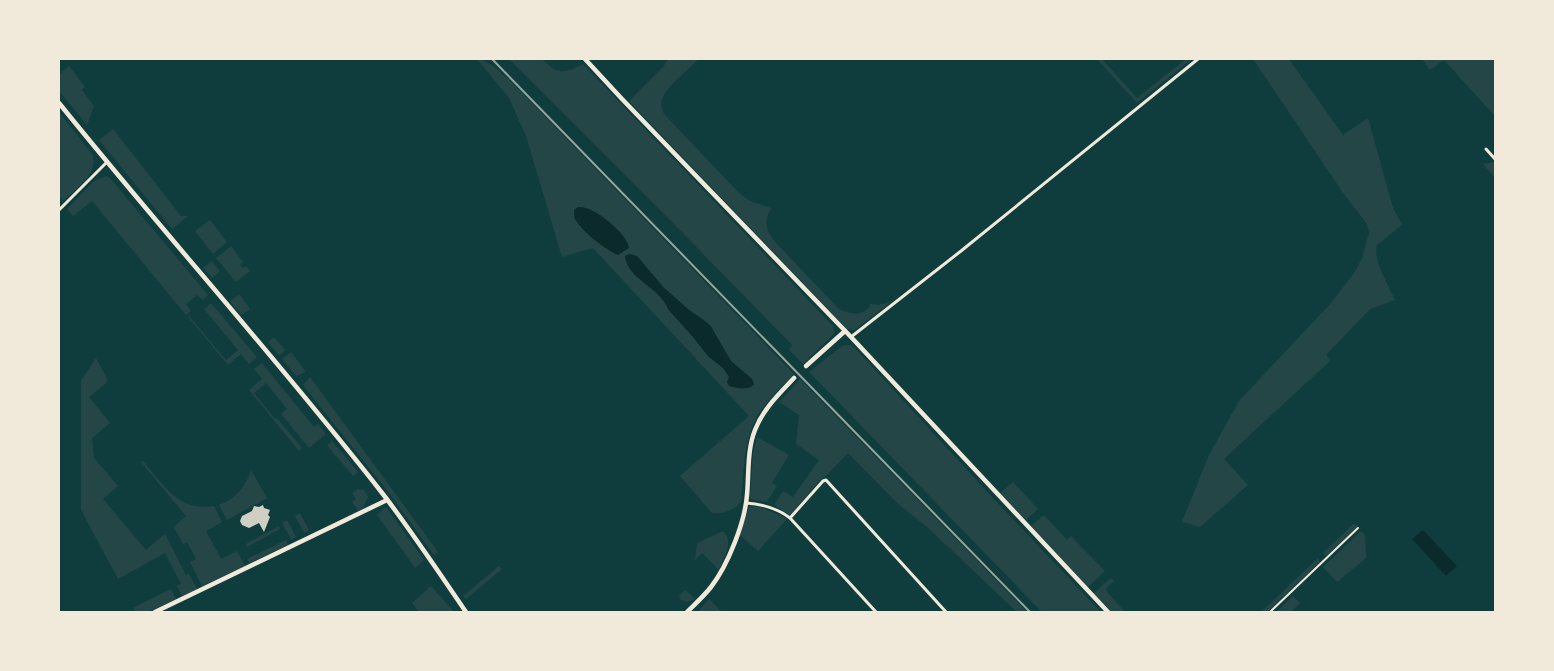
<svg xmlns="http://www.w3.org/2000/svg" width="1554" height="671" viewBox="0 0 1554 671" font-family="Rubik,sans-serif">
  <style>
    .green { fill: #244646; fill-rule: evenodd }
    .water { fill: #0a2a2b }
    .building { fill: #cfcfc3 }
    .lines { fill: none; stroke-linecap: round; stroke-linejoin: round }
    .service { stroke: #f1e9da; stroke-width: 2 }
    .minor { stroke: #f1e9da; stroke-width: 3 }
    .tertiary { stroke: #f1e9da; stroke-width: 4.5 }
    .secondary { stroke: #f1e9da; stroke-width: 4.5 }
    .rail { stroke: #97a49c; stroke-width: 2 }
  </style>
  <rect width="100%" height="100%" fill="#0f3d3e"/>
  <g class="green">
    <path d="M477,59C492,59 520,91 531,102L794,374C782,387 768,399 758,415C743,440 744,473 741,502C733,511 724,514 712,513L680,476L749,416L593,248L562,257L526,136L509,98ZM637,256L663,287L689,310L703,319L713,329L718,340L731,361L752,379L739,387H733L729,377L723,368L708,356L693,337L668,309L666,303L655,290L650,288L642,280L635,276L631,269Z"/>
    <path d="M509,59H542C558,75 564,74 583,64L833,326L834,333L831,337L803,364L789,350L792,345L663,213Z"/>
    <path d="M668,59H698C689,71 657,91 662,108C662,111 664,113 665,115L740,194L750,201L771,208C763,223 766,231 776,243L839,309C852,315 860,316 870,307V304L879,305L891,302L856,329L853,330L847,329L629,101L663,67Z"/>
    <polygon points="1097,59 1102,59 1137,98 1186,59 1192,59 1137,103"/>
    <path d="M1253,59H1289L1343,135L1368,118L1393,208L1402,225L1377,245C1372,259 1389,286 1395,300L1370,309L1326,355L1330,361L1224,459L1248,485L1200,527L1182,522L1209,455L1239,401L1331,303L1355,272L1362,258L1369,233L1367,224L1341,190Z"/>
    <polygon points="1422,59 1492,59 1495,62 1495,116 1444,60 1430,70"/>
    <polygon points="69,66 85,87 82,90 94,106 87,125 59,91 59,75"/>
    <path d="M59,112L92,154C100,173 76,189 63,201L59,195Z"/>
    <polygon points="113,129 181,216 188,216 172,229 99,140"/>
    <polygon points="1494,162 1495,164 1495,178 1483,164"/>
    <polygon points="106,176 110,178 208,295 203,300 197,295 186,304 191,311 186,315 92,201 73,216 67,209 94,181"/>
    <polygon points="210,220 227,242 213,254 195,231"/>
    <polygon points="231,246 243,262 240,265 242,268 246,266 250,271 236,282 216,258"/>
    <polygon points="212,261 220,271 212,278 203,268"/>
    <polygon points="239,294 250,309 241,315 230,301"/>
    <polygon points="211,303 257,357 249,364 241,354 228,365 188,317 189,316 226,360 238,350 204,309"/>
    <polygon points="274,337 285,350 279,356 268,342"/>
    <polygon points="847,345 851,345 855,348 992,497 1101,612 1042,612 809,372 842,346"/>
    <polygon points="291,352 306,372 296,376 282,359"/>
    <polygon points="96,358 107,379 106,383 89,397 110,423 92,438 94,458 118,486 103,499 146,550 165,534 186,575 189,574 197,589 182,596 177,586 181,584 165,553 118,579 81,510 81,381"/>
    <polygon points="262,363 314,427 318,424 326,434 309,448 281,414 287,409 266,383 254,393 275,419 277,418 302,448 299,451 249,390 262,379 254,369"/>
    <polygon points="310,377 438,552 434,555 389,493 303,385"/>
    <polygon points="800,379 1027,612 1017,612 927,527 897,503 848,453 827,475 822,478 790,515 774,505 783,491 793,497 819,460 796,444 799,415 779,402"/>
    <polygon points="757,437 789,455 772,483 777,486 767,502 750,499 753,454"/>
    <polygon points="332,441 358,472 353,476 327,445"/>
    <path d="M143,461C163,484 178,512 214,506L222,522L206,531L221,559L237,551L245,566L202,586L190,562L196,559L187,542L183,544L174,527L186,516L141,462Z"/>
    <path d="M251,470L267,498L227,520L219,505C235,499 246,487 251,470Z"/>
    <polygon points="1013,482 1038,509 1026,520 1000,493"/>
    <polygon points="358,489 364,490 368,497 363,508 358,511 352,502 356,499 352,493"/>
    <polygon points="749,506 761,507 787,519 758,551 740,535"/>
    <polygon points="386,507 424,560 415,568 377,515"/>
    <polygon points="300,513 309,530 304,533 295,516"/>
    <polygon points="1044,515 1067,540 1071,536 1105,571 1088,587 1031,526"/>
    <polygon points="287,520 296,537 291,539 282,523"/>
    <polygon points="1354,523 1358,527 1326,556 1323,553"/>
    <polygon points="279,526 280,529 247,547 246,544"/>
    <polygon points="1361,531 1365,535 1366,558 1337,582 1323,567"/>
    <path d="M721,532H724C734,543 723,559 719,570L702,553L695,560L697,543Z"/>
    <polygon points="286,540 288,545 249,563 247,559"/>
    <polygon points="1318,558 1320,562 1267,612 1261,612"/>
    <polygon points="499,566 502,569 466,599 463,596"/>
    <polygon points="1111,578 1114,581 1106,588 1107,592 1125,612 1112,612 1094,593"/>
    <polygon points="431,586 454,612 419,612 412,603"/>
    <polygon points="171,589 176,599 148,612 136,612 133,608"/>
    <polygon points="685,590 695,599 688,602 681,600 679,596"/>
    <polygon points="1293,596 1300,603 1291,612 1276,612"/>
    <polygon points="709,599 721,611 698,612"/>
  </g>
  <g class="water">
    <path d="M578,207C584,207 588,208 593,211C604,216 628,236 629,248L618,255C606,250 584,233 577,222C574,219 574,215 574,210Z"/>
    <path d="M629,254L637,256L663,287L689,310L710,325L731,361L752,379L754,384C750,391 736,388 729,386L727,382L729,377L723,368L708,356L693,337L668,309C660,287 627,279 625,256Z"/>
    <polygon points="1423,530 1457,566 1446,576 1412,539"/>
  </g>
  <polygon class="building" points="263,505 264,508 270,510 268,515 270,517 264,532 259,523 249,528 242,525 240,521 242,516 252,511 254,506 259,507"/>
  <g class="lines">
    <polyline class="service" points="1270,612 1358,528"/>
    <g class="minor">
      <polyline points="1486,149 1495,159"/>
      <polyline points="59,210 107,162"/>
      <polyline points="851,337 961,251 1198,59"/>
      <path d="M746,503C763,504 777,508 790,518L876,612"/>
      <polyline points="790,518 823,481 826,480 946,612"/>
    </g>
    <g class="tertiary">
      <path d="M59,103C166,236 281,363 386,498C414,535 440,574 466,612"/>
      <polyline points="806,366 845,331"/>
      <polyline points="155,612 387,500"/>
      <path d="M687,612C695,604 704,596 711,587C728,565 745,522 747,495C749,473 747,450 755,430C763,409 779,394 794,378"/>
    </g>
    <polyline class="secondary" points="585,59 622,99 851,337 1108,612"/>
    <polyline class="rail" points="492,59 1030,612"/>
  </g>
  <rect width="1554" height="671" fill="none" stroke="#f1e9da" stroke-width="120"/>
</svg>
